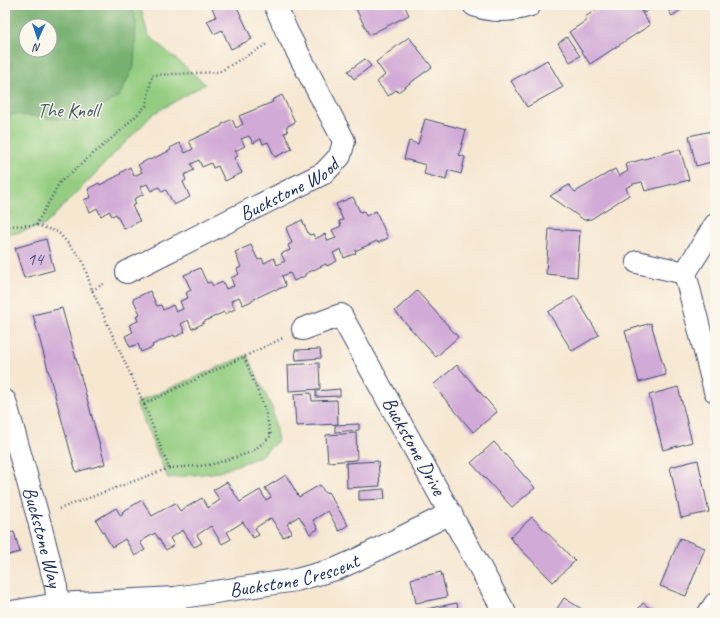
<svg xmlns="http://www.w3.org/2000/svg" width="720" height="618" viewBox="0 0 720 618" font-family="Caveat,sans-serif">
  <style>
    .green { fill: #94cd81; stroke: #587e70; fill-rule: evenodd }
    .forest { fill: #77b06f; stroke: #497066; fill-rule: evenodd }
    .building { fill: #d1aad7 }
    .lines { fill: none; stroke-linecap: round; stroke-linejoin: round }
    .minor-casing { stroke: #3c4b6f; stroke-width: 24 }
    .path { stroke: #3c4b6f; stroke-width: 2.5; stroke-dasharray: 1 3; stroke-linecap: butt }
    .minor { stroke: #fff; stroke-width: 22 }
    .labels { text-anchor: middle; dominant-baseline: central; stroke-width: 3; stroke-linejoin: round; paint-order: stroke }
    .number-label { font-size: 18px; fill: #484e7c }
    .park-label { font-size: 20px; fill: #3f5e68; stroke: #fbf7ec }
    .street-label { font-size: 20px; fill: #1b2f5e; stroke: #fbf7ec }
  </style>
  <rect width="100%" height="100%" fill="#fbf7ec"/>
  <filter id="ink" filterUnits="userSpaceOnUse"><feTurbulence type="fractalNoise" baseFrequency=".025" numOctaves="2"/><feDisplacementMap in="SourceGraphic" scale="8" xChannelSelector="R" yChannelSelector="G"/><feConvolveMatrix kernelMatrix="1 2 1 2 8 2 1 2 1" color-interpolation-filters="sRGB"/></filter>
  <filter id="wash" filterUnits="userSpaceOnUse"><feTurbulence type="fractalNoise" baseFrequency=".012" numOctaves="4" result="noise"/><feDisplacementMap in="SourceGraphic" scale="16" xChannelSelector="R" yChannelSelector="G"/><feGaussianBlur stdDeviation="0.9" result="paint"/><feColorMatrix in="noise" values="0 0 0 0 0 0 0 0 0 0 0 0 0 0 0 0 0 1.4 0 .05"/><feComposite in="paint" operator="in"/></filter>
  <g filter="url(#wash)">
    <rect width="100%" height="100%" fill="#f6e7d1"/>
    <g class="green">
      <path d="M5,5H140L148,35L205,84L153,114L45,225L5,236ZM26,26H50V50H26Z"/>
      <polygon points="247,355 272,408 278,441 259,457 219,472 168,478 136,403"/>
    </g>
    <path class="forest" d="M5,5H132L136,23L134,67L119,96L78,121L12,114L5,123ZM26,26H50V50H26Z"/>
    <g id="blocks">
      <g class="building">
        <polygon points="211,5 236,5 252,39 231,49 222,30 214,34 207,21 216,17"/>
        <polygon points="354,5 404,5 409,15 369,35"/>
        <polygon points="603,5 637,5 650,25 590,64 569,32 587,20 585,17"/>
        <polygon points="639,5 652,5 653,7 644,13"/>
        <polygon points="665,5 688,5 672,16"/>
        <polygon points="409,37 432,67 398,92 396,90 388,96 377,82 385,75 376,62"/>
        <polygon points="567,37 580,56 570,62 558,43"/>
        <polygon points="365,59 371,66 354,79 348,71"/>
        <polygon points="547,60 563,87 527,107 511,81"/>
        <polygon points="282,95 295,122 286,127 288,132 284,133 292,149 275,157 268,142 263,144 261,139 253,143 249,136 241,139 245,146 235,151 238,156 234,158 242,173 225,181 218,166 213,168 211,163 202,167 199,160 191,164 194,170 184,175 186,180 183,182 190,197 174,205 166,190 162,192 159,187 151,191 147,184 140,187 144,194 134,199 136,204 132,206 140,221 124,229 116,214 112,216 109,211 101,216 97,208 90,212 84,200 91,197 88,189 99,183 100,185 121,174 120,173 130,167 134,176 142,172 138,165 149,159 150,160 171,150 170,148 180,143 185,153 193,149 189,141 222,126 222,124 232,119 236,128 243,124 239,116 273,102 272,100"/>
        <polygon points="425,119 466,130 459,155 465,157 461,174 448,170 446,180 424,174 426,165 404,159 409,141 418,144"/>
        <polygon points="712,131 715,142 715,161 696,166 689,136"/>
        <polygon points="680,149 689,180 645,191 642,182 633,184 626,188 629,195 591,219 584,220 550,196 569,185 575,192 615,169 619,176 628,171 626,164"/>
        <polygon points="353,197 360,212 364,211 366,216 376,211 388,238 378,243 377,241 355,251 356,253 344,258 341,249 333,253 337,261 327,266 326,264 305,274 305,276 294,281 290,273 282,276 286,286 276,290 275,289 254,299 254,300 243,305 239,297 231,301 235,309 225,314 224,312 203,322 204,323 192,329 188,320 181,324 185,332 175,337 174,335 152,345 153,347 141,352 138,344 130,347 125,336 133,332 129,325 138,321 136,316 140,314 133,299 150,291 157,306 161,305 163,310 173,305 176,312 183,309 180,301 188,298 186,293 191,290 184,275 200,268 207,283 211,282 213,286 223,282 226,289 234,286 231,278 239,274 237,269 241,267 235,252 251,245 258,260 262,258 264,263 274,258 277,265 285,261 281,254 290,250 288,245 292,243 286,228 302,220 309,235 313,234 315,239 325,234 328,241 336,238 332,230 341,226 339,221 343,220 336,204"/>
        <polygon points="549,229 580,231 577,277 546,274"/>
        <polygon points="46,239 54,270 24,278 15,248"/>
        <polygon points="417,291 458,337 436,357 395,311"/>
        <polygon points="575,296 599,335 572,351 548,312"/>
        <polygon points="62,308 105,464 76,472 33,315"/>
        <polygon points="651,323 666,375 639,382 625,331"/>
        <polygon points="320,349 321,358 296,360 295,350"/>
        <polygon points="319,363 320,389 289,391 288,365"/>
        <polygon points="457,365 497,412 473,432 433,385"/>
        <polygon points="678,387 692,442 663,450 649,395"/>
        <polygon points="340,389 340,396 316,397 316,391"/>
        <polygon points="311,393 312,401 337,400 338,424 296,426 294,394"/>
        <polygon points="359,424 359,430 335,432 335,425"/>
        <polygon points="356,433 357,460 328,462 326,435"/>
        <polygon points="494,442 535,488 512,507 471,463"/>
        <polygon points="698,460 709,512 681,518 670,467"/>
        <polygon points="378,461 380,486 347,488 346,463"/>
        <polygon points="286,475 299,497 320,485 325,493 328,492 348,525 339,531 328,511 313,520 318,529 310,534 299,516 287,524 292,532 283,537 271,518 255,528 259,535 253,538 243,522 227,532 231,539 222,544 211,526 197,535 202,543 194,547 183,530 170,538 174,545 166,550 155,533 140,542 145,550 135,556 125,539 112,547 96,520 116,508 121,516 123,514 122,512 142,500 152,516 175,503 180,511 202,498 208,508 220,500 213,490 227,482 240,502 260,490 266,500 271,497 265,488"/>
        <polygon points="384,489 385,499 359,500 359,491"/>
        <polygon points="532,517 575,561 553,582 510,538"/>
        <polygon points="14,532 20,552 5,556 5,534"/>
        <polygon points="680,538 705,548 686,596 660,586"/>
        <polygon points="441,572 447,597 416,603 411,579"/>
        <polygon points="564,598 588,613 554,613"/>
        <polygon points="457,603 459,613 427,613 426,609"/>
        <polygon points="643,603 656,613 635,613"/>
      </g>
    </g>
  </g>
  <g filter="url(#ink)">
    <use href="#blocks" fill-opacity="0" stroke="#3c4b6f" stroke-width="1"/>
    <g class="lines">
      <defs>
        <g id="minor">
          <path d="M474,5C492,12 512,11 530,5"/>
          <polyline points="637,262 685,273 715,225"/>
          <path id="s1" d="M127,272L324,173L340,156L344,141L287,32L275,5"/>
          <polyline points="685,273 715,391"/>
          <polyline points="303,329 341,315 505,613"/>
          <path id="s2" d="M5,401L38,517L56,587L58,604"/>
          <path id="s3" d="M6,613L58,604L175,598L296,580L336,569L354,561L451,513"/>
          <polyline points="709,613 715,604"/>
        </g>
      </defs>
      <use href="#minor" class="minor-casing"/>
      <g class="path">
        <polyline points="36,225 60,182 118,133 146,106 152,75 219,72 267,44"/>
        <polyline points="5,226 36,225 58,232 82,259 92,290 144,404 283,338"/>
        <polyline points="92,290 106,283"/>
        <polyline points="169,468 210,465 252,452 271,436 265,410 244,357"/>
        <polyline points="59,509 169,468 144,404"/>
      </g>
      <use href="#minor" class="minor"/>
    </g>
  </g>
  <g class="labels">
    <g class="number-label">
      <text x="35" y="259">14</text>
    </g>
    <g class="park-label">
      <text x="68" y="110">The Knoll</text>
    </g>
    <g class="street-label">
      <text stroke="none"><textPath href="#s1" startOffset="182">Buckstone Wood</textPath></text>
      <text transform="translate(414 446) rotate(61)">Buckstone Drive</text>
      <text stroke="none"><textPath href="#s2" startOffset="141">Buckstone Way</textPath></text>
      <text stroke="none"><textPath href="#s3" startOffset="291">Buckstone Crescent</textPath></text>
    </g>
  </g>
  <rect width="720" height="618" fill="none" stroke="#fbf7ec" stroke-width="20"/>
  <g transform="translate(38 38) rotate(183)"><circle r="19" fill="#fbf7ec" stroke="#a1a7b3"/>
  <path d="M0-3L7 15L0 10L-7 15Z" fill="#1f6fb2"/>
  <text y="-6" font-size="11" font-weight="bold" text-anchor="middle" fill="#1b2f5e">N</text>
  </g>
</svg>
